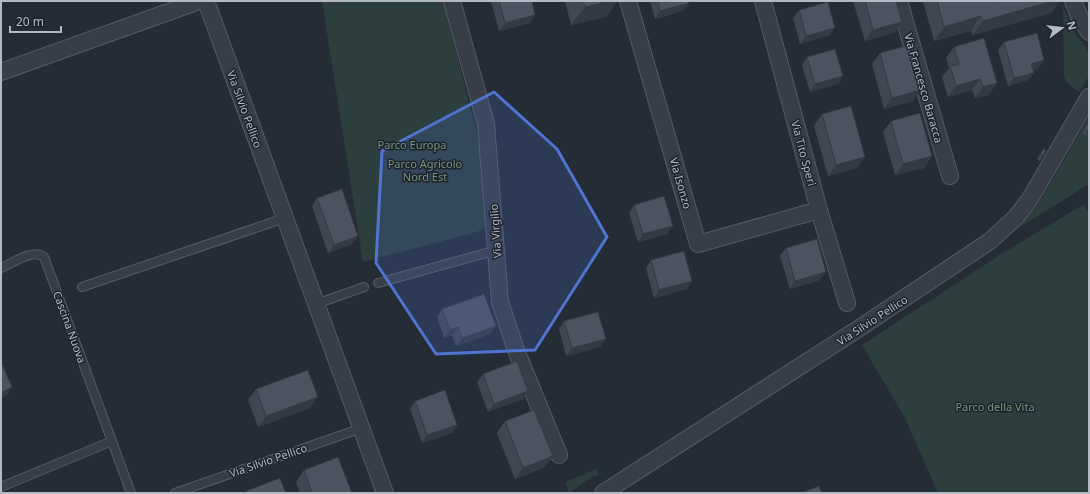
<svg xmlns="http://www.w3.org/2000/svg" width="1090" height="494" viewBox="0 0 1090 494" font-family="'Noto Sans',sans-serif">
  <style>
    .green { fill: #2d3e3e }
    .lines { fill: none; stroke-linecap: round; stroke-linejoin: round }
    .service-casing { stroke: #555c65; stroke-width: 10 }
    .minor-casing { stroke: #555c65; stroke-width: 18 }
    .service { stroke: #373e47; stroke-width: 8 }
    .minor { stroke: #373e47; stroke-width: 16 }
    .wall { fill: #404753 }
    .shaded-wall { fill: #343a43 }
    .building { fill: #4b5360; stroke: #343a43 }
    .marked { fill: #5173d1; fill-opacity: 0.2; stroke: #5173d1; stroke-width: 3; stroke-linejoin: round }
    .labels { text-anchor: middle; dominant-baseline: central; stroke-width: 3; stroke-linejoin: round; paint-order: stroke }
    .street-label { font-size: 11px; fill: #b2b9c3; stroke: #1d232c }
    .park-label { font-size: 11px; fill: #73967c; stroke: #1d232c }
  </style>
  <rect width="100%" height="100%" fill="#242c36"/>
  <g class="green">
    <polygon points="322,1 443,1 477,134 490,220 484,222 484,228 477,232 363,262"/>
    <polygon points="1063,5 1071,28 1089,52 1089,76 1079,92 1066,82 1064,76"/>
    <polygon points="1089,117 1089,184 1011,233 1038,205"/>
    <polygon points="1084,204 1087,211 1089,210 1089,493 938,493 905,418 862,345 1003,253"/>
    <polygon points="596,469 599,476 593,476 569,493 565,482"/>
  </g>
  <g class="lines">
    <defs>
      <g id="service">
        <path d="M1,268C11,264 33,248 44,257L131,493"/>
        <polyline points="378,283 497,250"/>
        <polyline points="82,287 285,218"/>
        <polyline points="316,304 364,287"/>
        <polyline points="1,487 112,441"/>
        <polyline points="175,493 362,428"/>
      </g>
      <g id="minor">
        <polyline points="206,1 385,493"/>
        <polyline points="452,1 486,124 500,302 516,350 559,455"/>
        <polyline points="628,1 698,244 819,210"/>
        <polyline points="763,1 819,210 847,303"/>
        <polyline points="899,1 950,176"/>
        <polyline points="1073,1 1080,18 1089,32"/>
        <polyline points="1,72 199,1"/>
        <polyline points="603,493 858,329 990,241 1016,217 1030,199 1089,97"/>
      </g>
    </defs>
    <use href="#service" class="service-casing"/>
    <use href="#minor" class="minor-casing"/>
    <use href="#service" class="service"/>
    <use href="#minor" class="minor"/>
  </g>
  <g class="wall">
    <polygon points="491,1 532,1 535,15 530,23 499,31"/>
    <polygon points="565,1 617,1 606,17 571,25"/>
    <polygon points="650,1 688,1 689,3 683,11 655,19"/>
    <polygon points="853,1 896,1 902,22 894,33 865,41"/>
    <polygon points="923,1 996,1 996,2 1002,1 1060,1 1051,13 973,35 971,31 934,41"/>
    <polygon points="799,10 830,35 800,44 793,18"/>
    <polygon points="984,38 989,95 975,98 972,90 948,97 942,77 949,68 946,58 954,47"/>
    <polygon points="1004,42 1039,68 1033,70 1034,73 1028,80 1008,86 998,50"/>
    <polygon points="880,53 913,101 884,109 872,64"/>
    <polygon points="807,57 843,76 838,84 810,92 802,65"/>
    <polygon points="822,114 857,168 828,176 814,126"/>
    <polygon points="891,121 932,156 924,168 895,175 883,132"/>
    <polygon points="1088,123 1088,130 1085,135 1082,133"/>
    <polygon points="1044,148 1043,156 1040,161 1037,159"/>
    <polygon points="317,198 358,236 352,244 328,253 312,206"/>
    <polygon points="634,205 673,226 667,234 638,242 629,213"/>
    <polygon points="786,248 820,280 790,289 780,256"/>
    <polygon points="651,260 692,281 687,289 654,298 646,268"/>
    <polygon points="442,309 496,326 490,334 456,346 452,335 444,338 437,317"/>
    <polygon points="564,321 600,347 566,356 559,329"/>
    <polygon points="483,374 523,399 488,412 477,382"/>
    <polygon points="256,389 310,408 258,427 248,400"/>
    <polygon points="415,401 457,425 452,433 422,443 410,409"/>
    <polygon points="505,421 553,456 545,467 515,479 497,433"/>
    <polygon points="304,470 352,493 300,493 296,482"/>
  </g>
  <g class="shaded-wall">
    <polygon points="608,1 617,1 606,17 571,25 585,7"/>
    <polygon points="1053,1 1060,1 1051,13 973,35 983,21"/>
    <polygon points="689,3 683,11 655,19 660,11"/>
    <polygon points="535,15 530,23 499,31 505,23"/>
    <polygon points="981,16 971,31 934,41 944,27"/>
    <polygon points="902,22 894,33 865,41 873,30"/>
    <polygon points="835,28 830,35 800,44 806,36"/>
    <polygon points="1044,60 1039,68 1026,72 1031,64"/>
    <polygon points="1034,73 1028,80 1008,86 1014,78"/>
    <polygon points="843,76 838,84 810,92 815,84"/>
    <polygon points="980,79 972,90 948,97 956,86"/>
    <polygon points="997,83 989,95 975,98 983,87"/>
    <polygon points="921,90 913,101 884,109 892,98"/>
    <polygon points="932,156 924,168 895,175 903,164"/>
    <polygon points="865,157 857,168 828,176 836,165"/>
    <polygon points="673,226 667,234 638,242 643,234"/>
    <polygon points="358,236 352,244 328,253 334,245"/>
    <polygon points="826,272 820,280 790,289 795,281"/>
    <polygon points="692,281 687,289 654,298 659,290"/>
    <polygon points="496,326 490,334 456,346 462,338"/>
    <polygon points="458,327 452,335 444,338 450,330"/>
    <polygon points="606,339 600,347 566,356 572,348"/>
    <polygon points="12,387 7,395 1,398 1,393"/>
    <polygon points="528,391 523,399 488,412 494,404"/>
    <polygon points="318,397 310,408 258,427 266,416"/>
    <polygon points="457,425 452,433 422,443 427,435"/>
    <polygon points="553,456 545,467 515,479 523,468"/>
  </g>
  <g class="building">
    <polygon points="499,1 532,1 535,15 505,23"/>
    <polygon points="583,1 608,1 585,7"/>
    <polygon points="658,1 688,1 689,3 660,11"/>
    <polygon points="865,1 896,1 902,22 873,30"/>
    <polygon points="937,1 996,1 996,2 1002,1 1053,1 983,21 981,16 944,27"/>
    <polygon points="828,2 835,28 806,36 799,10"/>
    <polygon points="1037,33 1044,60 1031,64 1034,73 1014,78 1004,42"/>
    <polygon points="984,38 997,83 983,87 980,79 956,86 950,66 959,64 954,47"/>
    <polygon points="909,45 921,90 892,98 880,53"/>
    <polygon points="835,49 843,76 815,84 807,57"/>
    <polygon points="851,106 865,157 836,165 822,114"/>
    <polygon points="920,113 932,156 903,164 891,121"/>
    <polygon points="1088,123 1089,123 1089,129 1088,130 1085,129"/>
    <polygon points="1044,148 1046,151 1043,156 1040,155"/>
    <polygon points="342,189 358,236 334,245 317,198"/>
    <polygon points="664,196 673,226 643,234 634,205"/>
    <polygon points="817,239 826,272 795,281 786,248"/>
    <polygon points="684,251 692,281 659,290 651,260"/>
    <polygon points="484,294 496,326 462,338 458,327 450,330 442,309"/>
    <polygon points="598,312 606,339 572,348 564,321"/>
    <polygon points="517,361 528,391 494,404 483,374"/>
    <polygon points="1,362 12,387 1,393"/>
    <polygon points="308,370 318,397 266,416 256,389"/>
    <polygon points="445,390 457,425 427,435 415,401"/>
    <polygon points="534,410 553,456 523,468 505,421"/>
    <polygon points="338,457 352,493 312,493 304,470"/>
    <polygon points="280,478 286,493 246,493 246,491"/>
    <polygon points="819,486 822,493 801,493"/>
  </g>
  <path class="marked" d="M494,92L557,149L607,237L535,350L436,354L376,263L382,151Z"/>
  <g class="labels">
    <g class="street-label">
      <text transform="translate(924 88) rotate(74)">Via Francesco Baracca</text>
      <text transform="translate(245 109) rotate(70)">Via Silvio Pellico</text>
      <text transform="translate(804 153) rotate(75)">Via Tito Speri</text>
      <text transform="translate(681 183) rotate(74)">Via Isonzo</text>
      <text transform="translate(495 231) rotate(-94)">Via Virgilio</text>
      <text transform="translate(872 320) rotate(-33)">Via Silvio Pellico</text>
      <text transform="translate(70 327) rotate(70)">Cascina Nuova</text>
      <text transform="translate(268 460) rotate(-19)">Via Silvio Pellico</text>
    </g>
    <g class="park-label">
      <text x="412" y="144">Parco Europa</text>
      <text x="425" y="163">Parco Agricolo<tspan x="425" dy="13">Nord Est</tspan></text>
      <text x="995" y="406">Parco della Vita</text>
    </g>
  </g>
  <rect width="1090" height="494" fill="none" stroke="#b2b9c3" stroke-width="4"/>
  <g transform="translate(1062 28) rotate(75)" stroke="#1d232c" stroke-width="3" paint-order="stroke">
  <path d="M0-3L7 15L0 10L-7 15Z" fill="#b2b9c3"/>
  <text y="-6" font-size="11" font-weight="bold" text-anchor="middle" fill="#b2b9c3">N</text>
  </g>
  <path d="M10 26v6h51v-6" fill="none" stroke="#b2b9c3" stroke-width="2"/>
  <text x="16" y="26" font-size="12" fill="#b2b9c3" stroke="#1d232c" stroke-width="3" paint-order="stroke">20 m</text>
</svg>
